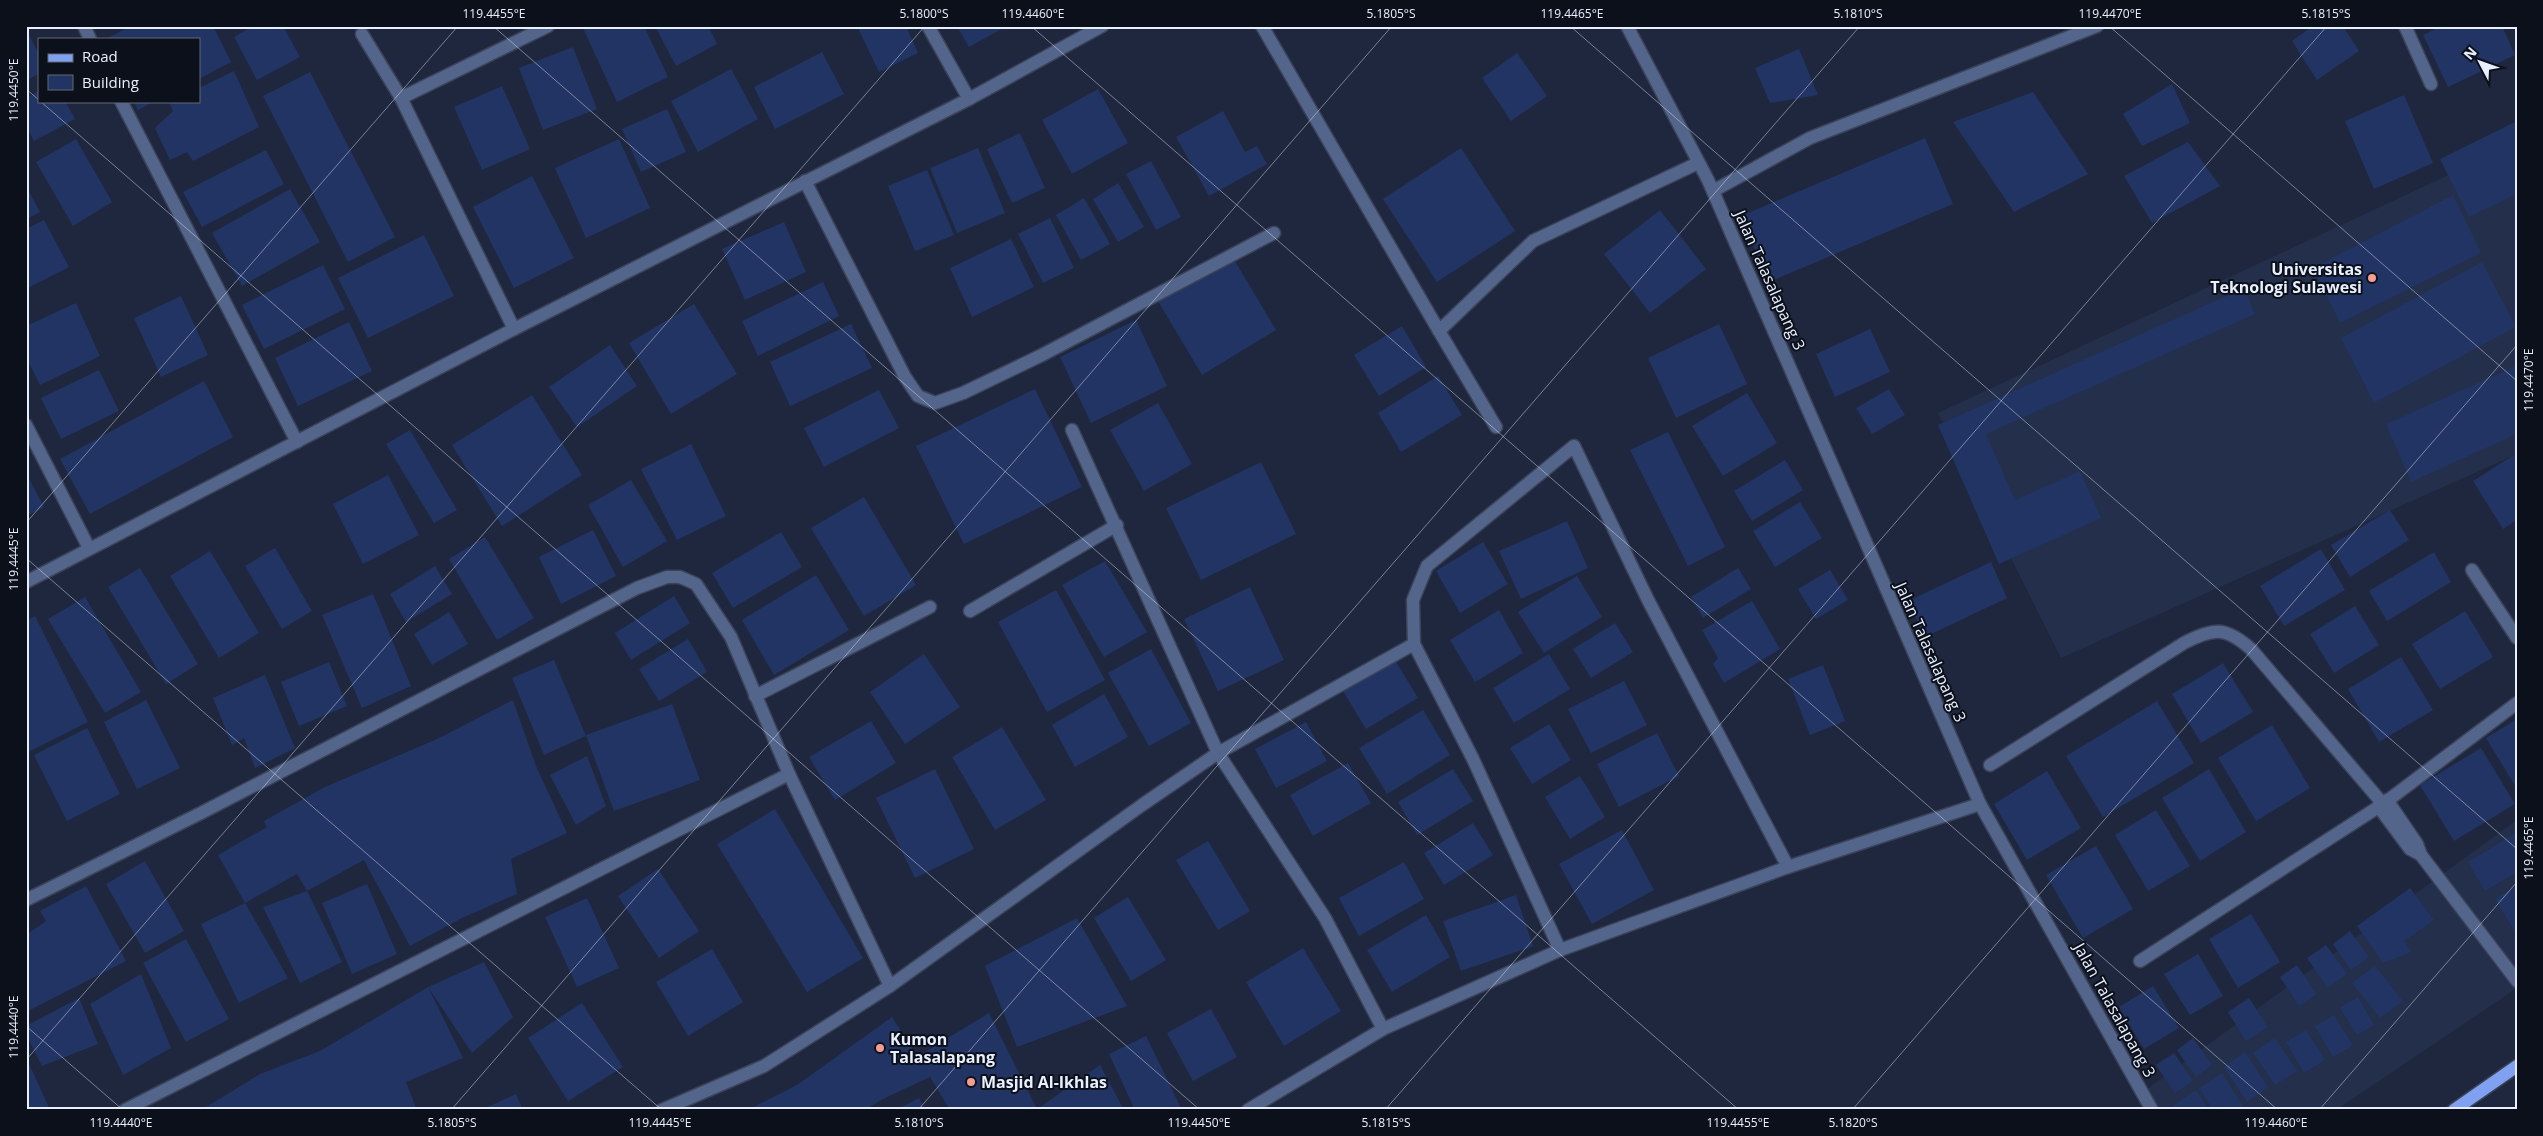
<svg xmlns="http://www.w3.org/2000/svg" width="2543" height="1136" viewBox="0 0 2543 1136" font-family="'Open Sans',sans-serif">
  <style>
    .built { fill: #232f4b }
    .building { fill: #223463 }
    .lines { fill: none; stroke-linecap: round; stroke-linejoin: round }
    .minor-casing { stroke: #3a4358; stroke-width: 15 }
    .major-casing { stroke: #3a4358; stroke-width: 15 }
    .minor { stroke: #54658c; stroke-width: 12 }
    .major { stroke: #80a1f2; stroke-width: 12 }
    .ticks { fill: none; stroke: #e8effe; stroke-width: 1; stroke-opacity: 0.45 }
    .poi-dot { fill: #f59c93; stroke: #0c101a; stroke-width: 2 }
    .labels { text-anchor: middle; dominant-baseline: central; stroke-width: 4; stroke-linejoin: round; paint-order: stroke }
    .poi-label { font-size: 16px; font-weight: bold; fill: #e8effe; stroke: #0c101a; text-anchor: start }
    .street-label { font-size: 16px; fill: #e8effe; stroke: #0c101a }
    .neatline { fill: none; stroke: #e8effe; stroke-width: 2 }
    .ticks-label { font-size: 12px; text-anchor: middle; fill: #e8effe }
  </style>
  <rect width="100%" height="100%" fill="#1e273d"/>
  <g class="built">
    <polygon points="2517,143 2517,454 2061,658 1938,413"/>
    <polygon points="2517,820 2517,988 2336,1110 2161,1110 2147,1089"/>
  </g>
  <g class="building">
    <polygon points="131,26 213,26 231,62 199,79 199,39 106,39"/>
    <polygon points="253,26 283,26 300,57 257,80 234,37"/>
    <polygon points="586,26 644,26 668,77 617,102 583,28"/>
    <polygon points="655,26 708,26 717,44 676,66"/>
    <polygon points="857,26 906,26 918,53 879,72"/>
    <polygon points="957,26 1007,26 969,47"/>
    <polygon points="2313,26 2343,26 2359,51 2317,80 2292,41"/>
    <polygon points="2442,26 2502,26 2515,55 2448,87 2423,35"/>
    <polygon points="26,30 39,54 39,74 26,80"/>
    <polygon points="573,47 597,109 543,130 519,68"/>
    <polygon points="1799,49 1818,95 1770,103 1755,68"/>
    <polygon points="822,52 844,94 775,129 754,87"/>
    <polygon points="1517,53 1547,96 1511,121 1482,78"/>
    <polygon points="731,69 758,119 698,152 671,101"/>
    <polygon points="234,71 259,127 193,161 187,152 170,160 155,128 173,111 169,103 173,101 199,101 199,88"/>
    <polygon points="310,72 395,237 348,262 263,96"/>
    <polygon points="2172,84 2190,123 2142,146 2123,114"/>
    <polygon points="502,86 530,149 482,170 454,107"/>
    <polygon points="1098,89 1128,143 1072,174 1042,120"/>
    <polygon points="39,91 39,101 65,101 75,119 34,141 26,126 26,98"/>
    <polygon points="2033,92 2088,174 2014,212 1953,122"/>
    <polygon points="2404,95 2433,163 2374,189 2345,121"/>
    <polygon points="133,101 155,101 138,110"/>
    <polygon points="667,109 686,152 641,172 622,129"/>
    <polygon points="1223,111 1245,152 1257,146 1267,164 1209,196 1176,137"/>
    <polygon points="2517,121 2517,194 2469,217 2440,159"/>
    <polygon points="1020,133 1045,188 1012,203 987,149"/>
    <polygon points="1925,138 1953,204 1769,282 1741,216"/>
    <polygon points="76,139 112,202 73,226 36,162"/>
    <polygon points="619,139 650,208 586,238 555,168"/>
    <polygon points="2188,142 2220,186 2152,223 2124,176"/>
    <polygon points="978,148 1005,213 957,233 930,168"/>
    <polygon points="1461,148 1515,231 1437,282 1383,199"/>
    <polygon points="266,150 284,184 202,227 183,192"/>
    <polygon points="1151,161 1181,217 1156,230 1126,174"/>
    <polygon points="927,170 954,235 915,251 888,186"/>
    <polygon points="532,176 574,258 514,288 473,207"/>
    <polygon points="1118,183 1144,227 1118,242 1093,199"/>
    <polygon points="26,186 40,212 26,219"/>
    <polygon points="290,189 320,242 242,286 212,233"/>
    <polygon points="2453,195 2481,253 2340,323 2313,268"/>
    <polygon points="1084,198 1110,244 1081,260 1056,215"/>
    <polygon points="1660,210 1706,269 1650,313 1604,254"/>
    <polygon points="1050,218 1074,268 1043,283 1018,234"/>
    <polygon points="44,220 69,267 26,289 26,229"/>
    <polygon points="784,222 806,272 745,300 722,249"/>
    <polygon points="424,235 454,296 368,338 338,278"/>
    <polygon points="1011,239 1034,287 972,317 950,268"/>
    <polygon points="1232,256 1276,330 1202,375 1158,301"/>
    <polygon points="2482,262 2516,327 2374,403 2341,338"/>
    <polygon points="323,265 345,309 264,349 242,305"/>
    <polygon points="823,282 839,316 758,356 742,321"/>
    <polygon points="2244,288 2255,314 1986,434 2015,500 2080,471 2101,518 1999,564 1938,425"/>
    <polygon points="181,296 208,355 161,377 134,318"/>
    <polygon points="76,303 100,356 40,385 26,357 26,326"/>
    <polygon points="694,304 737,374 671,414 629,343"/>
    <polygon points="1136,320 1167,386 1091,423 1060,357"/>
    <polygon points="349,322 372,371 298,406 275,358"/>
    <polygon points="851,324 872,368 790,406 770,362"/>
    <polygon points="1719,324 1747,384 1676,418 1648,358"/>
    <polygon points="1402,326 1426,367 1379,396 1354,355"/>
    <polygon points="1870,329 1890,372 1835,397 1816,354"/>
    <polygon points="610,345 637,386 577,427 549,387"/>
    <polygon points="2516,366 2517,434 2411,482 2386,424"/>
    <polygon points="99,370 119,411 61,439 41,398"/>
    <polygon points="1438,376 1462,415 1401,452 1378,413"/>
    <polygon points="204,381 233,437 90,514 60,459"/>
    <polygon points="1035,389 1082,487 964,544 916,446"/>
    <polygon points="1889,389 1905,415 1872,434 1856,408"/>
    <polygon points="879,390 899,428 824,467 804,428"/>
    <polygon points="1747,393 1777,443 1723,476 1692,426"/>
    <polygon points="532,395 582,475 502,526 452,445"/>
    <polygon points="1158,403 1192,464 1144,491 1110,430"/>
    <polygon points="410,430 457,510 434,523 386,444"/>
    <polygon points="1668,432 1725,547 1688,566 1630,450"/>
    <polygon points="691,444 726,516 677,540 641,469"/>
    <polygon points="2517,453 2517,520 2503,529 2473,481"/>
    <polygon points="1785,460 1803,490 1752,521 1734,491"/>
    <polygon points="1261,462 1296,534 1201,580 1166,508"/>
    <polygon points="26,473 44,507 26,516"/>
    <polygon points="388,475 419,535 363,564 333,504"/>
    <polygon points="631,480 667,541 623,567 588,505"/>
    <polygon points="864,497 916,585 864,616 811,528"/>
    <polygon points="1800,502 1822,538 1775,567 1753,531"/>
    <polygon points="2390,510 2409,540 2350,577 2331,545"/>
    <polygon points="1567,521 1588,568 1521,599 1499,551"/>
    <polygon points="593,530 616,576 561,604 539,557"/>
    <polygon points="781,532 802,567 733,608 712,573"/>
    <polygon points="485,537 534,618 497,640 449,559"/>
    <polygon points="1483,542 1508,584 1460,613 1436,571"/>
    <polygon points="275,548 312,611 282,629 245,566"/>
    <polygon points="2321,549 2345,590 2284,626 2260,586"/>
    <polygon points="210,551 259,633 219,658 170,576"/>
    <polygon points="2434,552 2451,582 2387,621 2369,591"/>
    <polygon points="1105,561 1147,632 1104,657 1062,585"/>
    <polygon points="1991,562 2007,598 1925,637 1908,601"/>
    <polygon points="435,566 452,594 406,622 390,594"/>
    <polygon points="140,568 198,664 166,684 108,587"/>
    <polygon points="1738,568 1751,589 1703,618 1691,597"/>
    <polygon points="1830,570 1848,600 1816,619 1798,589"/>
    <polygon points="816,575 849,630 774,675 742,620"/>
    <polygon points="1577,576 1602,617 1544,653 1518,612"/>
    <polygon points="1250,587 1284,660 1218,691 1184,619"/>
    <polygon points="1056,590 1105,680 1047,712 998,622"/>
    <polygon points="373,594 411,686 362,708 322,615"/>
    <polygon points="674,596 690,623 631,660 615,633"/>
    <polygon points="85,597 141,692 105,713 48,619"/>
    <polygon points="1752,601 1780,649 1724,683 1713,664 1718,658 1702,630"/>
    <polygon points="2355,606 2379,645 2334,673 2310,634"/>
    <polygon points="1499,610 1523,653 1475,682 1450,640"/>
    <polygon points="2465,611 2493,657 2440,689 2412,644"/>
    <polygon points="449,612 468,644 432,665 414,634"/>
    <polygon points="35,616 88,722 30,751 26,745 26,621"/>
    <polygon points="1615,623 1633,652 1591,678 1573,649"/>
    <polygon points="688,639 707,672 659,701 639,669"/>
    <polygon points="1151,649 1191,723 1149,746 1108,673"/>
    <polygon points="924,654 960,707 905,744 870,692"/>
    <polygon points="1549,654 1570,689 1514,723 1493,688"/>
    <polygon points="2401,657 2433,710 2379,742 2348,689"/>
    <polygon points="554,660 586,736 544,755 512,678"/>
    <polygon points="1395,660 1418,698 1366,729 1343,691"/>
    <polygon points="329,662 347,706 299,726 281,682"/>
    <polygon points="2223,663 2253,712 2201,743 2172,694"/>
    <polygon points="1823,665 1845,721 1810,735 1788,679"/>
    <polygon points="265,675 295,748 255,768 244,738 232,745 213,698"/>
    <polygon points="1624,681 1647,725 1591,753 1568,709"/>
    <polygon points="1104,694 1128,737 1075,767 1052,725"/>
    <polygon points="146,700 180,768 137,789 104,722"/>
    <polygon points="513,700 536,766 567,833 511,859 517,894 464,917 410,946 364,860 307,891 297,874 245,903 218,855 267,827 264,821 325,787 437,739"/>
    <polygon points="2157,701 2194,763 2103,817 2066,756"/>
    <polygon points="672,704 700,780 614,811 586,735"/>
    <polygon points="1423,710 1450,755 1387,794 1359,748"/>
    <polygon points="2517,719 2517,789 2486,738"/>
    <polygon points="871,721 896,763 835,800 809,757"/>
    <polygon points="1306,722 1327,761 1276,788 1255,749"/>
    <polygon points="1549,724 1571,760 1532,784 1510,748"/>
    <polygon points="2272,725 2310,788 2256,821 2218,758"/>
    <polygon points="1002,727 1046,800 995,830 952,757"/>
    <polygon points="87,728 120,794 67,821 34,755"/>
    <polygon points="1657,733 1679,776 1619,807 1597,764"/>
    <polygon points="2481,748 2515,804 2454,841 2420,785"/>
    <polygon points="587,756 606,806 576,825 550,775"/>
    <polygon points="1348,763 1371,803 1313,836 1290,795"/>
    <polygon points="935,769 974,849 915,878 876,798"/>
    <polygon points="1453,769 1473,801 1417,835 1398,802"/>
    <polygon points="2209,769 2246,832 2200,861 2162,798"/>
    <polygon points="2047,771 2081,828 2027,860 1994,804"/>
    <polygon points="1580,776 1605,817 1570,839 1545,797"/>
    <polygon points="775,809 863,958 807,992 717,844"/>
    <polygon points="2156,810 2190,866 2148,891 2115,835"/>
    <polygon points="1473,823 1493,855 1444,885 1424,853"/>
    <polygon points="1622,830 1654,890 1592,924 1559,864"/>
    <polygon points="2516,833 2517,872 2485,891 2468,862"/>
    <polygon points="1208,841 1250,911 1218,930 1176,860"/>
    <polygon points="2096,846 2133,909 2083,938 2046,875"/>
    <polygon points="145,861 184,931 145,953 106,884"/>
    <polygon points="1404,862 1424,899 1359,936 1339,898"/>
    <polygon points="658,869 699,931 659,958 618,896"/>
    <polygon points="367,884 397,954 352,974 322,903"/>
    <polygon points="86,886 126,961 26,1012 26,935 46,921 40,911"/>
    <polygon points="2517,886 2517,928 2514,930 2495,899"/>
    <polygon points="2410,888 2434,920 2404,941 2411,952 2383,963 2357,926"/>
    <polygon points="307,891 342,962 300,983 263,907"/>
    <polygon points="1516,895 1533,946 1461,971 1443,921"/>
    <polygon points="1128,897 1166,960 1131,981 1094,918"/>
    <polygon points="587,898 619,968 577,987 545,917"/>
    <polygon points="245,903 288,978 239,1003 201,924"/>
    <polygon points="2251,914 2280,962 2238,988 2209,939"/>
    <polygon points="1426,915 1450,957 1392,992 1367,950"/>
    <polygon points="1077,918 1127,1006 1017,1047 985,966"/>
    <polygon points="2350,931 2369,957 2351,970 2333,944"/>
    <polygon points="186,939 229,1019 186,1042 143,963"/>
    <polygon points="2326,945 2347,974 2328,988 2307,958"/>
    <polygon points="1303,948 1341,1011 1284,1046 1246,982"/>
    <polygon points="712,949 743,1002 688,1036 656,982"/>
    <polygon points="2198,954 2223,996 2190,1015 2164,974"/>
    <polygon points="484,962 513,1017 472,1053 428,987 463,1058 406,1082 417,1110 201,1110 260,1074 320,1051 428,987"/>
    <polygon points="2297,965 2317,994 2299,1006 2280,977"/>
    <polygon points="2375,966 2403,1001 2380,1018 2352,983"/>
    <polygon points="141,974 171,1048 123,1075 90,1004"/>
    <polygon points="2153,986 2179,1028 2144,1049 2119,1007"/>
    <polygon points="2358,997 2374,1025 2357,1035 2340,1008"/>
    <polygon points="79,998 98,1044 42,1066 26,1034 26,1026"/>
    <polygon points="2249,998 2268,1027 2246,1041 2228,1012"/>
    <polygon points="582,1003 623,1067 568,1101 528,1038"/>
    <polygon points="1211,1009 1237,1057 1193,1081 1167,1033"/>
    <polygon points="989,1013 1037,1109 950,1110 930,1077 883,1099 865,1110 748,1110 797,1085 892,1017 920,1061 918,1056"/>
    <polygon points="2334,1015 2353,1045 2333,1057 2315,1026"/>
    <polygon points="2306,1030 2325,1060 2304,1073 2286,1042"/>
    <polygon points="1146,1036 1182,1110 1135,1110 1109,1054"/>
    <polygon points="2193,1038 2212,1065 2196,1077 2177,1050"/>
    <polygon points="2275,1038 2297,1071 2275,1085 2253,1053"/>
    <polygon points="2245,1052 2268,1087 2247,1102 2224,1067"/>
    <polygon points="2174,1053 2193,1081 2175,1093 2156,1065"/>
    <polygon points="26,1057 50,1110 26,1110"/>
    <polygon points="1100,1065 1124,1110 1036,1110"/>
    <polygon points="2222,1073 2244,1108 2241,1110 2213,1110 2199,1088"/>
    <polygon points="2196,1090 2209,1110 2175,1110 2172,1106"/>
    <polygon points="516,1094 523,1110 481,1110"/>
    <polygon points="919,1098 925,1110 896,1110"/>
  </g>
  <g class="lines">
    <defs>
      <g id="minor">
        <polyline points="84,26 90,39"/>
        <polyline points="928,26 969,99"/>
        <polyline points="1262,26 1439,331 1533,241 1698,163"/>
        <polyline points="1627,26 1708,180 1980,804 2152,1110"/>
        <polyline points="2405,26 2431,84"/>
        <polyline points="362,34 401,98 514,329"/>
        <polyline points="401,98 548,26"/>
        <polyline points="121,101 297,442"/>
        <polyline points="805,181 905,377 918,396 935,403 963,393 1042,355 1274,233"/>
        <polyline points="1713,191 1810,138 2097,26"/>
        <polyline points="1439,331 1496,427"/>
        <polyline points="26,425 89,548"/>
        <polyline points="1072,430 1218,753 1325,918 1383,1029"/>
        <polyline points="2472,570 2517,638"/>
        <polyline points="26,582 514,329 969,99 1102,26"/>
        <polyline points="970,611 1117,525"/>
        <polyline points="755,696 930,607"/>
        <path d="M1990,765L2184,643C2214,627 2226,627 2251,649L2383,804"/>
        <polyline points="2387,800 2417,844 2421,855 2517,981"/>
        <polyline points="2378,806 2410,849 2421,855"/>
        <polyline points="26,900 201,813 637,588 667,577 680,577 696,584 731,637 789,774 890,986"/>
        <polyline points="1560,950 1473,759 1414,644 1413,600 1427,566 1574,446 1648,600 1788,867"/>
        <polyline points="2140,961 2383,804 2517,703"/>
        <polyline points="125,1110 789,774"/>
        <polyline points="662,1110 764,1066 890,986 1142,805 1218,753 1414,644"/>
        <polyline points="1248,1110 1383,1029 1560,950 1788,867 1980,804"/>
      </g>
      <polyline id="major" points="2454,1110 2517,1066"/>
    </defs>
    <use href="#minor" class="minor-casing"/>
    <use href="#major" class="major-casing"/>
    <use href="#minor" class="minor"/>
    <use href="#major" class="major"/>
  </g>
  <path class="ticks" d="M493,26L1739,1110M1031,26L2278,1110M1570,26L2517,849M2109,26L2517,381M26,89L39,100M40,101L1200,1110M26,523L458,26M26,558L662,1110M26,1026L123,1110M26,1060L925,26M451,1110L1392,26M918,1110L1860,26M1385,1110L2327,26M1852,1110L2517,345M2319,1110L2517,882"/>
  <g class="poi-dot">
    <circle cx="2372" cy="278" r="5"/>
    <circle cx="880" cy="1048" r="5"/>
    <circle cx="971" cy="1082" r="5"/>
  </g>
  <g class="labels">
    <g class="poi-label">
      <text x="2362" y="269" text-anchor="end">Universitas<tspan x="2362" dy="18">Teknologi Sulawesi</tspan></text>
      <text x="890" y="1039">Kumon<tspan x="890" dy="18">Talasalapang</tspan></text>
      <text x="981" y="1082">Masjid Al-Ikhlas</text>
    </g>
    <g class="street-label">
      <text transform="translate(1770 280) rotate(66)">Jalan Talasalapang 3</text>
      <text transform="translate(1931 652) rotate(66)">Jalan Talasalapang 3</text>
      <text transform="translate(2115 1010) rotate(61)">Jalan Talasalapang 3</text>
    </g>
  </g>
  <rect width="2543" height="1136" fill="none" stroke="#0c101a" stroke-width="55"/>
  <rect x="38" y="38" width="162" height="65" fill="#0c101a" stroke="#646975"/>
  <rect x="48" y="54" width="25" height="8" fill="#80a1f2" stroke="#646975"/>
  <text x="82" y="62" font-size="15" fill="#e8effe">Road</text>
  <rect x="48" y="75" width="25" height="15" fill="#223463" stroke="#646975"/>
  <text x="82" y="88" font-size="15" fill="#e8effe">Building</text>
  <g transform="translate(2480 62) rotate(311)" stroke="#0c101a" stroke-width="4" paint-order="stroke">
  <path d="M0-4L9 19L0 12L-9 19Z" fill="#e8effe"/>
  <text y="-8" font-size="14" font-weight="bold" text-anchor="middle" fill="#e8effe">N</text>
  </g>
  <rect x="28" y="28" width="2488" height="1080" class="neatline"/>
  <g class="ticks-label">
    <text x="494" y="18">119.4455°E</text>
    <text x="924" y="18">5.1800°S</text>
    <text x="1033" y="18">119.4460°E</text>
    <text x="1391" y="18">5.1805°S</text>
    <text x="1572" y="18">119.4465°E</text>
    <text x="1858" y="18">5.1810°S</text>
    <text x="2110" y="18">119.4470°E</text>
    <text x="2326" y="18">5.1815°S</text>
    <text transform="translate(14 90) rotate(-90)" y="4">119.4450°E</text>
    <text transform="translate(2529 380) rotate(-90)" y="4">119.4470°E</text>
    <text transform="translate(14 559) rotate(-90)" y="4">119.4445°E</text>
    <text transform="translate(2529 848) rotate(-90)" y="4">119.4465°E</text>
    <text transform="translate(14 1027) rotate(-90)" y="4">119.4440°E</text>
    <text x="121" y="1127">119.4440°E</text>
    <text x="452" y="1127">5.1805°S</text>
    <text x="660" y="1127">119.4445°E</text>
    <text x="919" y="1127">5.1810°S</text>
    <text x="1199" y="1127">119.4450°E</text>
    <text x="1386" y="1127">5.1815°S</text>
    <text x="1738" y="1127">119.4455°E</text>
    <text x="1853" y="1127">5.1820°S</text>
    <text x="2276" y="1127">119.4460°E</text>
  </g>
</svg>
